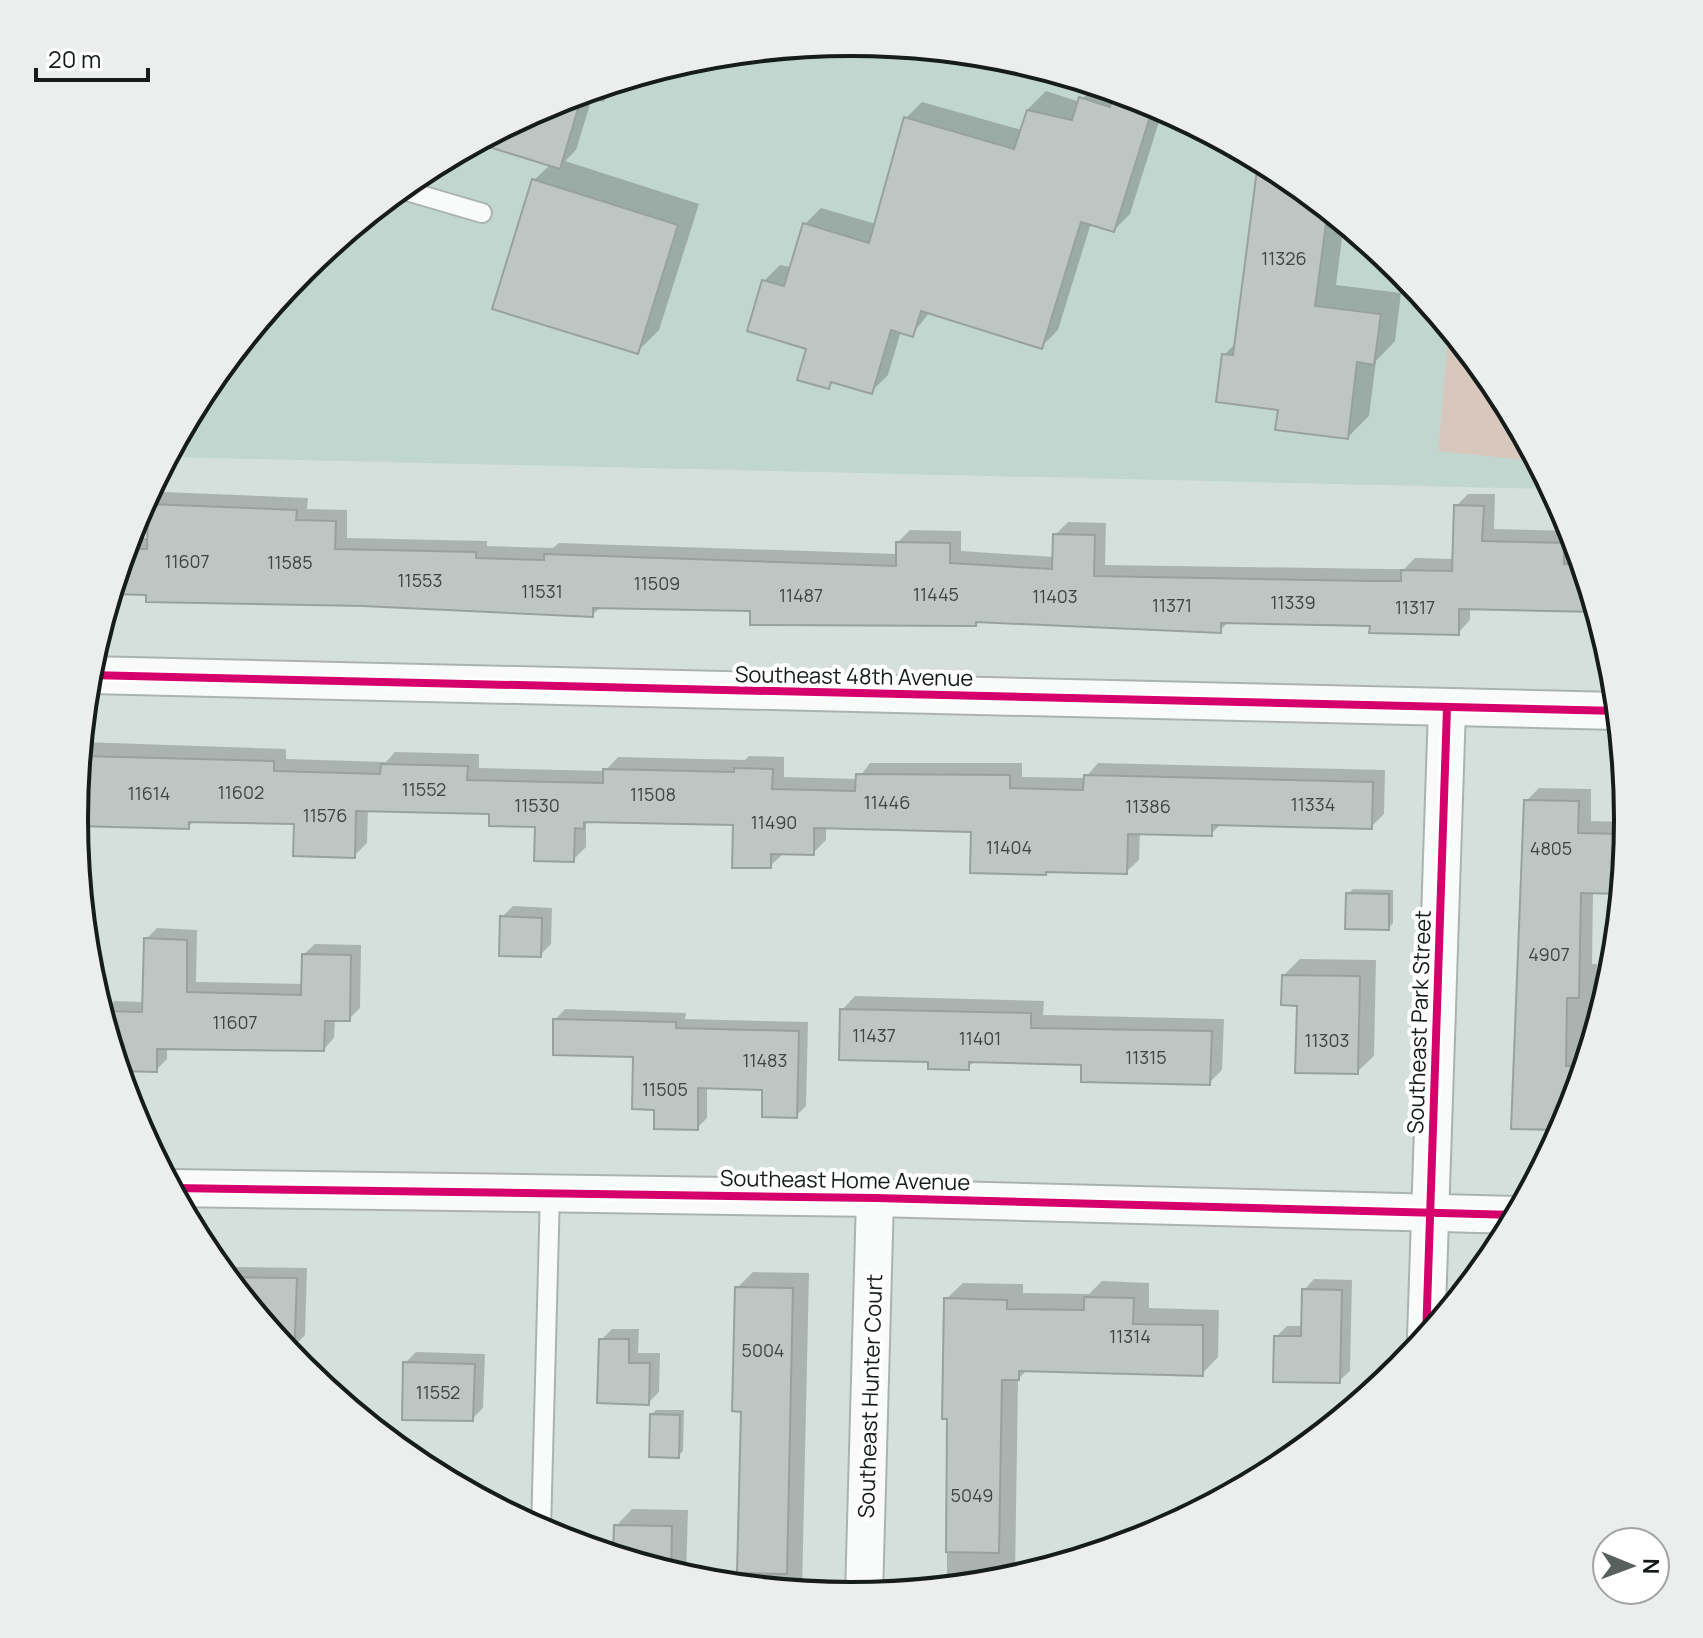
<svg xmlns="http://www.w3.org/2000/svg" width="1703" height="1638" viewBox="0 0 1703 1638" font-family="Manrope,sans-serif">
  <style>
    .built { fill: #c2d6d0 }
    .green { fill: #d8c7bd }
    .shadow { fill: #0003 }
    .building { fill: #bdc6c3; stroke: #99a19f; stroke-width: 2 }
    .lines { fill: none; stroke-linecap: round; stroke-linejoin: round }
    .service-casing { stroke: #abb3b0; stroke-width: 22 }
    .minor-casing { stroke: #abb3b0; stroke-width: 40 }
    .service { stroke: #f9fafa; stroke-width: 18 }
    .minor { stroke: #f9fafa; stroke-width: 36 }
    .cycleway-casing { stroke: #fff; stroke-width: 13 }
    .cycleway { stroke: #d6006c; stroke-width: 8 }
    .labels { text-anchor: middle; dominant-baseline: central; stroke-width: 8; stroke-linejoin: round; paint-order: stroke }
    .number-label { font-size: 18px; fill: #3f4644 }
    .street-label { font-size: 22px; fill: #151c1a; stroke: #fff }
    .rim { fill: none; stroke: #151c1a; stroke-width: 4 }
  </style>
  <rect width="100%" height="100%" fill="#d5e0dd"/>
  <polygon class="built" points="852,42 1004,57 1149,101 1284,173 1401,270 1498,388 1552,489 168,457 206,387 302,269 420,173 555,101 700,57"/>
  <polygon class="green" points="1449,329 1498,388 1537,461 1438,451"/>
  <g class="shadow">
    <polygon points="621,81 603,102 592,98 576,150 565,161 699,204 659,330 637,352 534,180 551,164 491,146 494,133 555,101"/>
    <polygon points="1095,85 1163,109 1130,214 1114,230 1091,223 1058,330 1042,346 930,312 912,334 901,331 888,375 871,392 834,381 828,387 809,348 764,281 780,265 790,267 805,224 821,208 876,224 906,118 922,102 1022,130 1029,108 1046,91 1080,102"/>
    <polygon points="1267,164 1284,173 1344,223 1336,285 1401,293 1395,341 1376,361 1369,416 1348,437 1280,408 1224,355 1237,342 1259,171"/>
    <polygon points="162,492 308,498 307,509 347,510 347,538 487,541 487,546 553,548 559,543 898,554 898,542 910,530 961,531 961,551 1055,557 1055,535 1068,522 1106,523 1105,565 1384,569 1404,569 1415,558 1454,559 1456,506 1468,494 1495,494 1494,529 1572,531 1575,552 1579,552 1596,610 1470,608 1470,620 1458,633 1372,624 1229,621 1220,631 979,620 975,624 752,609 602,606 592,615 112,592 129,537 149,538 149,505"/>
    <polygon points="82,742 286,749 286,759 386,762 395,752 479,754 479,768 605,771 618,757 745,760 749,756 784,757 784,777 858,779 870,763 1022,763 1022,777 1085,778 1098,763 1385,770 1384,814 1371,827 1222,823 1211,834 1140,832 1139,860 1126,872 973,830 826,826 826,840 813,853 783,854 770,866 735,823 590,820 586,824 586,847 573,860 537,825 491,812 368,809 367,843 354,856 296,822 195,820 188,827 87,825 76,830"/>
    <polygon points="1539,788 1591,789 1591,821 1628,822 1621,892 1593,891 1592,964 1597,964 1597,972 1613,973 1563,1128 1514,1127 1526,801"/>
    <polygon points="1353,889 1393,890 1393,923 1388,928 1348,894"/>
    <polygon points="513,906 552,908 551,944 540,955 502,917"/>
    <polygon points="157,928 197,930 196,982 304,984 304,954 315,944 361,945 360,1008 349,1019 335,1019 334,1038 324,1049 167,1047 167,1059 156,1070 119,1069 103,1012 114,1001 144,1002 146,939"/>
    <polygon points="1300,959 1376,960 1374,1056 1357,1072 1299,1004 1284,975"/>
    <polygon points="855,996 1044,1001 1043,1015 1224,1019 1222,1070 1209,1083 1083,1063 975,1061 968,1067 930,1060 842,1010"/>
    <polygon points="565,1009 686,1013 685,1019 808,1022 806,1106 796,1116 764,1088 707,1086 707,1118 697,1128 656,1108 635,1055 555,1020"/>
    <polygon points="236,1267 307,1268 305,1335 298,1342 297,1363 227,1276"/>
    <polygon points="753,1272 809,1273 802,1591 739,1585 743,1410 737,1288"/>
    <polygon points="1314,1279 1352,1280 1350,1371 1339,1381 1276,1337 1287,1326 1303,1326 1304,1290"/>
    <polygon points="1102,1281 1149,1283 1149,1308 1219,1310 1218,1357 1202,1374 1028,1369 1018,1379 1015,1578 947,1587 946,1299 963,1283 1023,1284 1023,1293 1089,1294"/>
    <polygon points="612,1329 639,1329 638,1353 660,1353 659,1392 648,1403 601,1340"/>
    <polygon points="416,1352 485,1354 483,1408 472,1419 405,1363"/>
    <polygon points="656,1410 684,1410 683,1451 678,1456 652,1414"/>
    <polygon points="1284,1448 1303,1449 1267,1474 1267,1465"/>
    <polygon points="632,1509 688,1510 686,1577 615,1555 616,1526"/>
  </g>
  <g class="building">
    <polygon points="1115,91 1154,104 1114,232 1081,222 1042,349 921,311 913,337 891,330 872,394 831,382 829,389 797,380 806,349 747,331 762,280 784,286 803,223 869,243 904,117 1014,149 1027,110 1072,120 1079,97 1110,107"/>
    <polygon points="583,92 560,169 476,143 555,101"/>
    <polygon points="1257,170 1284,174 1328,209 1315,306 1381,314 1374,365 1357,362 1348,439 1275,430 1278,410 1216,402 1222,354 1233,355"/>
    <polygon points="532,179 678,225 638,354 492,309"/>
    <polygon points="148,504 297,510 296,520 336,521 335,549 476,552 476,558 544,560 544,554 896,566 896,542 950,543 950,563 1052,569 1053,534 1095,535 1094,576 1370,581 1401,581 1401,570 1452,571 1454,505 1484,506 1482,541 1564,543 1564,564 1582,564 1597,612 1459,609 1459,635 1369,633 1370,626 1221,623 1221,633 976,622 976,626 750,625 750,611 593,608 593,617 363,606 146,602 146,595 112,594 125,549 147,549"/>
    <polygon points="81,756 274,761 274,771 380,774 381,764 468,766 467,780 603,783 603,769 734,772 734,768 773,769 772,789 855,791 856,774 1010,775 1010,788 1083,790 1084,775 1373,782 1372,829 1212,825 1212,836 1128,834 1127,874 1046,872 1046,875 970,873 971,832 814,828 814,855 771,854 771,868 732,868 733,825 584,822 584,829 575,828 574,862 534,861 535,827 489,826 489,814 356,811 355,858 293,856 294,824 189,822 189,829 75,826"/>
    <polygon points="1524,800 1579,801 1578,833 1627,834 1621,894 1581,893 1579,998 1567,998 1566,1066 1584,1066 1562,1130 1511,1129"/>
    <polygon points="1346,893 1389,894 1389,930 1345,929"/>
    <polygon points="500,916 542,918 541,957 499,956"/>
    <polygon points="144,938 187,940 187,992 301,995 302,954 351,955 350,1021 325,1021 324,1051 157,1049 157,1072 120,1071 102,1011 142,1012"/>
    <polygon points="1282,975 1360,976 1358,1074 1295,1073 1297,1006 1281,1005"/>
    <polygon points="840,1009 1031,1013 1031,1028 1212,1031 1210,1085 1081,1082 1081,1065 969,1062 969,1070 928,1069 928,1062 839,1060"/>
    <polygon points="553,1019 676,1022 676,1028 799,1031 797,1118 762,1117 762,1090 698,1088 698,1130 654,1129 654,1110 632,1109 633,1057 553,1055"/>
    <polygon points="227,1277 297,1278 294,1359"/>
    <polygon points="735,1287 793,1288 787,1574 737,1573 741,1412 732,1411"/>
    <polygon points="1302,1289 1342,1290 1340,1383 1273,1382 1274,1336 1301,1336"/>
    <polygon points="1084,1297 1134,1298 1133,1324 1203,1325 1203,1376 1019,1371 1019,1380 1002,1380 999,1553 946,1552 947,1419 942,1419 944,1298 1007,1300 1007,1309 1084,1310"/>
    <polygon points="599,1339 629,1339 629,1363 650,1363 649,1405 597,1403"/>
    <polygon points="403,1362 475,1364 473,1421 402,1420"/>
    <polygon points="650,1414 680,1415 679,1458 649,1457"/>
    <polygon points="614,1525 672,1526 671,1572 613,1555"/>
  </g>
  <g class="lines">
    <defs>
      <g id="service">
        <polyline points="400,189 482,213"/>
        <polyline points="541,1530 550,1193"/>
      </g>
      <g id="minor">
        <polyline points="89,675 1618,711"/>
        <polyline points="172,1188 875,1198 1516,1215"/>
        <polyline points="1426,1338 1447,708"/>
        <polyline points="864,1595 875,1198"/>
      </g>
    </defs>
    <use href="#service" class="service-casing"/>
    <use href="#minor" class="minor-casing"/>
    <use href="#service" class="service"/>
    <use href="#minor" class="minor"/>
    <defs>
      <g id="cycleway">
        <polyline points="89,675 1618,711"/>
        <polyline points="172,1188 875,1198 1516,1215"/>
        <polyline points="1426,1338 1447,708"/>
      </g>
    </defs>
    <use href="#cycleway" class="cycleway-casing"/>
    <use href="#cycleway" class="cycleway"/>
  </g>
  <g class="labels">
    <g class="number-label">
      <text x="1284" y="258">11326</text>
      <text x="187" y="561">11607</text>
      <text x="290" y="562">11585</text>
      <text x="420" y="580">11553</text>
      <text x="657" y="583">11509</text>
      <text x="542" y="591">11531</text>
      <text x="936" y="594">11445</text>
      <text x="801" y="595">11487</text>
      <text x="1055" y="596">11403</text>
      <text x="1293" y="602">11339</text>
      <text x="1172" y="605">11371</text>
      <text x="1415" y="607">11317</text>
      <text x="424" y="789">11552</text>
      <text x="241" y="792">11602</text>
      <text x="149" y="793">11614</text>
      <text x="653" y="794">11508</text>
      <text x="887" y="802">11446</text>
      <text x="1313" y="804">11334</text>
      <text x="537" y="805">11530</text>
      <text x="1148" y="806">11386</text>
      <text x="325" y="815">11576</text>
      <text x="774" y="822">11490</text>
      <text x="1009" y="847">11404</text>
      <text x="1551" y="848">4805</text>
      <text x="1549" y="954">4907</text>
      <text x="235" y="1022">11607</text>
      <text x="874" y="1035">11437</text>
      <text x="980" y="1038">11401</text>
      <text x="1327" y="1040">11303</text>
      <text x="1146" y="1057">11315</text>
      <text x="765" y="1060">11483</text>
      <text x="665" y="1089">11505</text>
      <text x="1130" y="1336">11314</text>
      <text x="763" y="1350">5004</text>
      <text x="438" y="1392">11552</text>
      <text x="972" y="1495">5049</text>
    </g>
    <g class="street-label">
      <text transform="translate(854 676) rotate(1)">Southeast 48th Avenue</text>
      <text transform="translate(1419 1022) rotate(-88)">Southeast Park Street</text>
      <text transform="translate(845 1180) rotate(1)">Southeast Home Avenue</text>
      <text transform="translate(870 1396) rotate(-88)">Southeast Hunter Court</text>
    </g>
  </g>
  <path d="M0 0H1703V1638H0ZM88 819a763 763 0 1 1 1526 0a763 763 0 1 1-1526 0Z" fill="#eceded" fill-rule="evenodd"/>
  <path class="rim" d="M88 819a763 763 0 1 1 1526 0a763 763 0 1 1-1526 0Z"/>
  <g transform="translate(1631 1566) rotate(91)"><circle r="38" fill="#ffffff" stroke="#a1a4a3" stroke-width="2"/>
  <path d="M0-6L14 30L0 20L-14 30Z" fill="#58615e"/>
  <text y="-12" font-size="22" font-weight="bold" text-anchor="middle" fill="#151c1a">N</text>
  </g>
  <path d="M36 68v12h112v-12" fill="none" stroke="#151c1a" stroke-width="4"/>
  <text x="48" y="68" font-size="24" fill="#151c1a" stroke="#ffffff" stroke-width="6" paint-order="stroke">20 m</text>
</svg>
